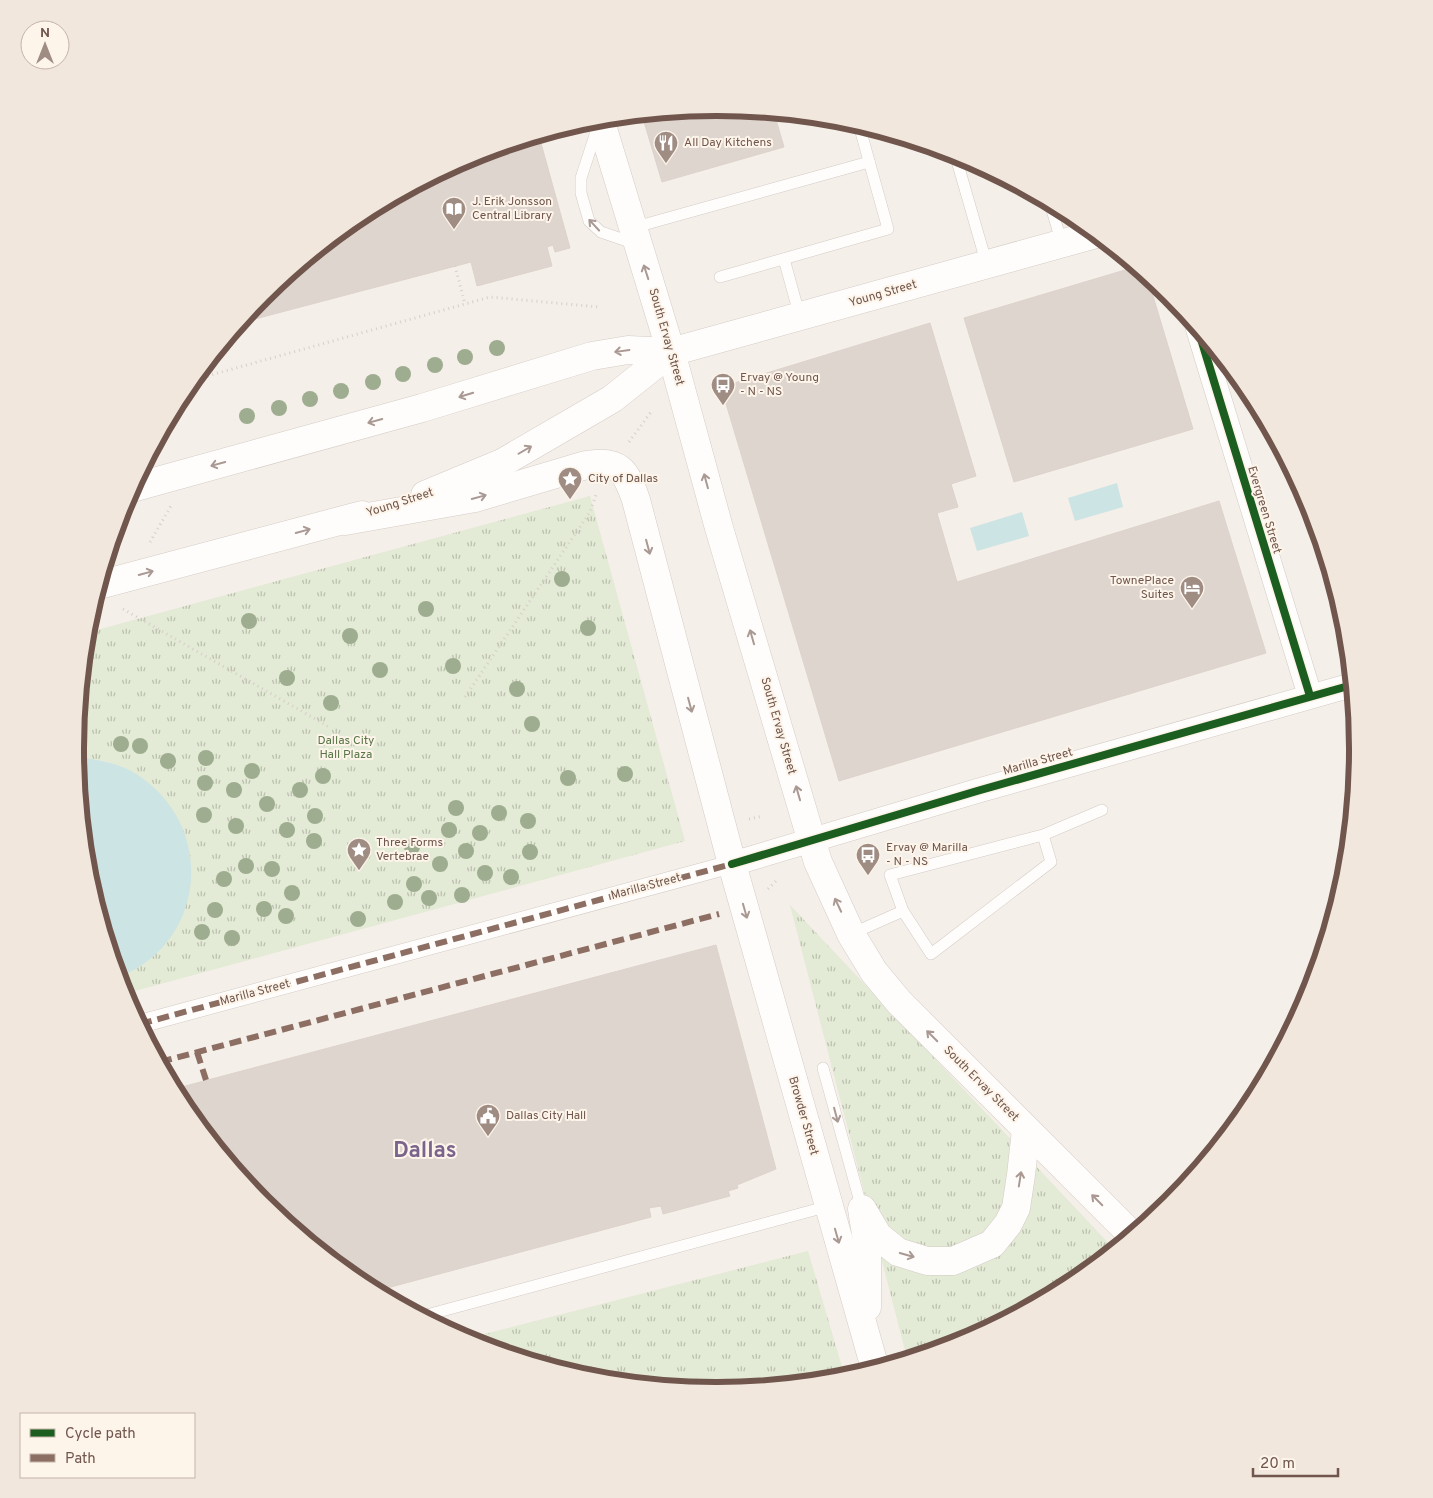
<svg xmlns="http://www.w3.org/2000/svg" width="1433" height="1498" viewBox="0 0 1433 1498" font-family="Overpass,sans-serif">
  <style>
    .grass { fill: url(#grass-tufts) }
    .water { fill: #cce4e3 }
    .building { fill: #ded5cf; stroke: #ddd2cc }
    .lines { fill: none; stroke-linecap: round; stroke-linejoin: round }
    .service-casing { stroke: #d2cbc5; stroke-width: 12 }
    .pedestrian-casing { stroke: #d2cbc5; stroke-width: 19 }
    .minor-casing { stroke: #d2cbc5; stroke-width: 25 }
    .secondary-casing { stroke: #d4ccc6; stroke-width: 29 }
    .path { stroke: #d7ceca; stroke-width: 3; stroke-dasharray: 1 4; stroke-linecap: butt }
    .service { stroke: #fefdfc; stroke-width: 11 }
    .pedestrian { stroke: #fefdfc; stroke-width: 18 }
    .minor { stroke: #fefdfc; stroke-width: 24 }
    .secondary { stroke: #fefdfc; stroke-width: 28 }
    .quiet { stroke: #8d6e63; stroke-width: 6; stroke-dasharray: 12 6; stroke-linecap: butt }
    .cycleway-casing { stroke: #fdf4ea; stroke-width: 11 }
    .cycleway { stroke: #1b5e20; stroke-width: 8 }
    .tree { fill: #9eac8f }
    .oneway { stroke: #a99992 }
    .labels { text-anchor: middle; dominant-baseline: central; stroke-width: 4; stroke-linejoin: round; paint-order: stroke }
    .poi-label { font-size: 12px; fill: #70564c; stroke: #fdf4ea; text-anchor: start }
    .street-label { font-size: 12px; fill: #70564c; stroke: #fdf4ea }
    .park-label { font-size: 12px; fill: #577545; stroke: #fdf4ea }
    .town-label { font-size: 22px; font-weight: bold; fill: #7b648c; stroke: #fdf4ea }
    .rim { fill: none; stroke: #70564c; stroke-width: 6 }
  </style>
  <defs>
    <pattern id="grass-tufts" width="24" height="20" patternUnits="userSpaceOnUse" patternTransform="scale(1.25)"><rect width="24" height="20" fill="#e3ead5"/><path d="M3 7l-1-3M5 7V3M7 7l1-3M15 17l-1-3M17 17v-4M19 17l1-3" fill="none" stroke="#bcc0af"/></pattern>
  </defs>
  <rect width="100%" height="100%" fill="#f5efe9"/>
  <g class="grass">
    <path d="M590,496L685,841L124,994L119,977C156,962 176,935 188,898L123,767L104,761L76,759L75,749L86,633Z"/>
    <polygon points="790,905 1114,1249 1073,1283 962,1342 907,1358"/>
    <polygon points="808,1251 845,1377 841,1378 716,1390 591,1378 471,1342 465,1339"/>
  </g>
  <g class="water">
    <polygon points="1117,483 1123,507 1075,521 1068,498"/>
    <polygon points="1022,512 1029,536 977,551 970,528"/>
    <path d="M85,758C105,761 125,765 142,778C216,831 205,943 119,977L87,874L76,759Z"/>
  </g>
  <g class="building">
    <polygon points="717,108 767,112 768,117 775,116 784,147 662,182 642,115"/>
    <polygon points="539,136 570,248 555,252 553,245 547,247 552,266 477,286 471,262 240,323 263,295 360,215 471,156"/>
    <polygon points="1135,267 1147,276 1193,429 1014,482 964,318"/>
    <polygon points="930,323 976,476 951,484 958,507 937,513 957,582 1219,501 1266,653 839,781 721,387"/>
    <polygon points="716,945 776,1169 737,1185 738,1188 728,1191 730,1196 663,1214 661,1206 649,1208 651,1217 376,1291 360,1282 263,1202 183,1105 174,1089"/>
  </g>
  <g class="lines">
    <defs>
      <g id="service">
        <polyline points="597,129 581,178 581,193 589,221 601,232 636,244"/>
        <polyline points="955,154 987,265"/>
        <polyline points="1050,203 1062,244"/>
        <polyline points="632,228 869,162"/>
        <polyline points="784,259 800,317"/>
        <polyline points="720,277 888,229 859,125"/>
        <polyline points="1043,835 1051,862 931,954 903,911 890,875 1043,835 1102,810"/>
        <polyline points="851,934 903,911"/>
        <polyline points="823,1068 862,1209"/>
        <polyline points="423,1316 829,1206"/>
      </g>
      <polyline id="pedestrian" points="140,1024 732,864"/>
      <g id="minor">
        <polyline points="1198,329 1310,696"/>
        <polyline points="732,864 977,791 1352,685"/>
      </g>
      <g id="secondary">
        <polyline points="600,119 671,352 719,528 818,862 851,934 874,972 899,1002 1131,1234"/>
        <polyline points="132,488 422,408 592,356 628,350 671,352 1096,234"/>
        <polyline points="425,495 502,463 612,399 671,352"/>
        <path d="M345,521L475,498L586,465C620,459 626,471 636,500L732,864L875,1368"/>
        <polyline points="99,585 362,515"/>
        <polyline points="862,1209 878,1236 898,1252 927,1261 953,1261 992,1244 1008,1224 1016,1208 1021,1175 1026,1130"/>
        <polyline points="863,1216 867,1240 867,1307"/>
      </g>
    </defs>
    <use href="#service" class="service-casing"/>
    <use href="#pedestrian" class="pedestrian-casing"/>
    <use href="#minor" class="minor-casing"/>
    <use href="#secondary" class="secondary-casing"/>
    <g class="path">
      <polyline points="455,266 465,304"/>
      <polyline points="193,380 490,297 599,307"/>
      <polyline points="629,442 651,412"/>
      <polyline points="150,542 171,506"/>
      <polyline points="123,609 331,728"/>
      <polyline points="465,697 590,512 597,492"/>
      <polyline points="749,819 763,816"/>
      <polyline points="768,889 778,879"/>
    </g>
    <use href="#service" class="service"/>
    <use href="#pedestrian" class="pedestrian"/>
    <use href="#minor" class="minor"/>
    <use href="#secondary" class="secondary"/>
    <g class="quiet">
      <polyline points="140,1024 732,864"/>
      <polyline points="197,1052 206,1080"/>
      <polyline points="160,1062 719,914"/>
    </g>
    <defs>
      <g id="cycleway">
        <polyline points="1198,329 1310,696"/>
        <polyline points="732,864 977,791 1352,685"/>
      </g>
    </defs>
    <use href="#cycleway" class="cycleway-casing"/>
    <use href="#cycleway" class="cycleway"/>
  </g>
  <g class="tree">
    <circle cx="497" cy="348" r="8"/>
    <circle cx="465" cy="357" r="8"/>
    <circle cx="435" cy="365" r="8"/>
    <circle cx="403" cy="374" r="8"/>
    <circle cx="373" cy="382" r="8"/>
    <circle cx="341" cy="391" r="8"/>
    <circle cx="310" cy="399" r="8"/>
    <circle cx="279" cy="408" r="8"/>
    <circle cx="247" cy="416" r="8"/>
    <circle cx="562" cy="579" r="8"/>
    <circle cx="426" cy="609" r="8"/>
    <circle cx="249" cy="621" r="8"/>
    <circle cx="588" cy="628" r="8"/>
    <circle cx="350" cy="636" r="8"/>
    <circle cx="453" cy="666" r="8"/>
    <circle cx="380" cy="670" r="8"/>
    <circle cx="287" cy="678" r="8"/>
    <circle cx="517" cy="689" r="8"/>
    <circle cx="331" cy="703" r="8"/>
    <circle cx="532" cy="724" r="8"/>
    <circle cx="121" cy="744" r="8"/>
    <circle cx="140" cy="746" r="8"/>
    <circle cx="206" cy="758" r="8"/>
    <circle cx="168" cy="761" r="8"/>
    <circle cx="252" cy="771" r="8"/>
    <circle cx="625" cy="774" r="8"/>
    <circle cx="323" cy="776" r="8"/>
    <circle cx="568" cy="778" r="8"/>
    <circle cx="205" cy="783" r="8"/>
    <circle cx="234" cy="790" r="8"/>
    <circle cx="300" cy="790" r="8"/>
    <circle cx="267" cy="804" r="8"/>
    <circle cx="456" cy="808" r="8"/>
    <circle cx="499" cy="813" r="8"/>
    <circle cx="204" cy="815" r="8"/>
    <circle cx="315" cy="816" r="8"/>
    <circle cx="528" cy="821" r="8"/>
    <circle cx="236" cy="826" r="8"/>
    <circle cx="287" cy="830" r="8"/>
    <circle cx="449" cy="830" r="8"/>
    <circle cx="480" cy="833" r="8"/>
    <circle cx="314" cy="841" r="8"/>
    <circle cx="412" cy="847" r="8"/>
    <circle cx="466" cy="851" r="8"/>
    <circle cx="530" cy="852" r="8"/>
    <circle cx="440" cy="864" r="8"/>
    <circle cx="246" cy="866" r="8"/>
    <circle cx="272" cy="869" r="8"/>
    <circle cx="485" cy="873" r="8"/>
    <circle cx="511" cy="877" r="8"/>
    <circle cx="224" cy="879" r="8"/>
    <circle cx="414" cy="884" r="8"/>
    <circle cx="292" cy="893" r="8"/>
    <circle cx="462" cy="895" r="8"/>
    <circle cx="429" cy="898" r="8"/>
    <circle cx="395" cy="902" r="8"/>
    <circle cx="264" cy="909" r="8"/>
    <circle cx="215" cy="910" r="8"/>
    <circle cx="286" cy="916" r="8"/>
    <circle cx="358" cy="919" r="8"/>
    <circle cx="202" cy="932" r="8"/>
    <circle cx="232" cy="938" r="8"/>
  </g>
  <defs><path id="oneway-shaft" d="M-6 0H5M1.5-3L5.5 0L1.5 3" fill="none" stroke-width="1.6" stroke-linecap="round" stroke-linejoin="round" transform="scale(1.25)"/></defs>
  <g class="oneway">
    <use href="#oneway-shaft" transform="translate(594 225) rotate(-133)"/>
    <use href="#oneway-shaft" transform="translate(646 272) rotate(-108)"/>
    <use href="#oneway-shaft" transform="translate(622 351) rotate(172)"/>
    <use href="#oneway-shaft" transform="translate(466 395) rotate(163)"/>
    <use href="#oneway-shaft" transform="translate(375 421) rotate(165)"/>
    <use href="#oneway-shaft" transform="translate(525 450) rotate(-30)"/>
    <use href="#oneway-shaft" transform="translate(218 464) rotate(165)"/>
    <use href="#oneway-shaft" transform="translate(706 481) rotate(-105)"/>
    <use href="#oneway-shaft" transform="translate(479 497) rotate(-15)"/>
    <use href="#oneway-shaft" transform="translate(303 531) rotate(-15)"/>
    <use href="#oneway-shaft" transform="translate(648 547) rotate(75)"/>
    <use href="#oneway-shaft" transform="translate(146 573) rotate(-15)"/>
    <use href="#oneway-shaft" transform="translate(752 637) rotate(-106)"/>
    <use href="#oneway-shaft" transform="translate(690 705) rotate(75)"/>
    <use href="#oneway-shaft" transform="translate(798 793) rotate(-106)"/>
    <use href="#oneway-shaft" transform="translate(838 905) rotate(-115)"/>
    <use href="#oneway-shaft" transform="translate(745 911) rotate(74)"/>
    <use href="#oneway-shaft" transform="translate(932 1036) rotate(-135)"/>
    <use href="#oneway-shaft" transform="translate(836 1115) rotate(75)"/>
    <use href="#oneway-shaft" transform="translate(1020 1179) rotate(-81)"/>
    <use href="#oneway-shaft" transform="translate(1097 1200) rotate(-135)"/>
    <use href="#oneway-shaft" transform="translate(837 1236) rotate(74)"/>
    <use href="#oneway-shaft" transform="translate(907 1255) rotate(16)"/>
  </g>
  <defs>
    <symbol id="restaurant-pin" viewBox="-11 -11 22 30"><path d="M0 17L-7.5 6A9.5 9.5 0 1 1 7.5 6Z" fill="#9f8c83" stroke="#fdf4ea"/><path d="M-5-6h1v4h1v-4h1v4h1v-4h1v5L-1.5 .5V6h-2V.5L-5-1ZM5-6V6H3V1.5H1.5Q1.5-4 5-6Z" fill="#fff"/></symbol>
    <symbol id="library-pin" viewBox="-11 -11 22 30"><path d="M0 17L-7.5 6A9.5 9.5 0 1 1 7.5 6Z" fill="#9f8c83" stroke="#fdf4ea"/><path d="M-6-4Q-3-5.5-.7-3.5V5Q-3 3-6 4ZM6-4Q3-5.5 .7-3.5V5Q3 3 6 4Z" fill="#fff"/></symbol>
    <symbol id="bus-pin" viewBox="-11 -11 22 30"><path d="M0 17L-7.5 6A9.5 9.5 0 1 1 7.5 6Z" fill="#9f8c83" stroke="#fdf4ea"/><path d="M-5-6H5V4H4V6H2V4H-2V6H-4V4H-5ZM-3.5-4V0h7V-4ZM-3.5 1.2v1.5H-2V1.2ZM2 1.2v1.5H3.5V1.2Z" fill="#fff"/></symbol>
    <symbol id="sight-pin" viewBox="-11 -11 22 30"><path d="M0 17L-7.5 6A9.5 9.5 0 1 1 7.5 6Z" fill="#9f8c83" stroke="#fdf4ea"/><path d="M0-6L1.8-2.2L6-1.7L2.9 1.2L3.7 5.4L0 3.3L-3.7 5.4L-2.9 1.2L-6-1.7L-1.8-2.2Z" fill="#fff"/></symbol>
    <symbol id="hotel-pin" viewBox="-11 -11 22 30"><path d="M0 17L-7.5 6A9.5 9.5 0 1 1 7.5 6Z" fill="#9f8c83" stroke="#fdf4ea"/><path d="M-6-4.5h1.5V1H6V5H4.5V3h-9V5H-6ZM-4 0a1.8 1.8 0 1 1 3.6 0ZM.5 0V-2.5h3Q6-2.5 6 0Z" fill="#fff"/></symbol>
    <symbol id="civic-pin" viewBox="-11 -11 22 30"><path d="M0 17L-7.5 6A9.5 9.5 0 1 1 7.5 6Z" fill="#9f8c83" stroke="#fdf4ea"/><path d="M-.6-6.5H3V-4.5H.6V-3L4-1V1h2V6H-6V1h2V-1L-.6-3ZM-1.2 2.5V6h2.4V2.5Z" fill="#fff"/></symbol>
  </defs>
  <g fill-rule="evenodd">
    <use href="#restaurant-pin" x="652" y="129" width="28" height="38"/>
    <use href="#library-pin" x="440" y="195" width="28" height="38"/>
    <use href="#bus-pin" x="709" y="371" width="28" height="38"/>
    <use href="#sight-pin" x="556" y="465" width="28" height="38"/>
    <use href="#hotel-pin" x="1178" y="574" width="28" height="38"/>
    <use href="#sight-pin" x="345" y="836" width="28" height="38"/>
    <use href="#bus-pin" x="854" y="841" width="28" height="38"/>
    <use href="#civic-pin" x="474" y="1102" width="28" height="38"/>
  </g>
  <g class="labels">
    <g class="poi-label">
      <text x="684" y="143">All Day Kitchens</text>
      <text x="472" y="202">J. Erik Jonsson<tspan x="472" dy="14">Central Library</tspan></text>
      <text x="740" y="378">Ervay @ Young<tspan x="740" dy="14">- N - NS</tspan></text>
      <text x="588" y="479">City of Dallas</text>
      <text x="1174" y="581" text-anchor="end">TownePlace<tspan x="1174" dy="14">Suites</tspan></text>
      <text x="376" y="843">Three Forms<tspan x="376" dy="14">Vertebrae</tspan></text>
      <text x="886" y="848">Ervay @ Marilla<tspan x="886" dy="14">- N - NS</tspan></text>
      <text x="506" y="1116">Dallas City Hall</text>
    </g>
    <g class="street-label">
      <text transform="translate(883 294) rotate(-16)">Young Street</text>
      <text transform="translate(666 337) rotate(74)">South Ervay Street</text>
      <text transform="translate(400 503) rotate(-18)">Young Street</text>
      <text transform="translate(1264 510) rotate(73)">Evergreen Street</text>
      <text transform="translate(778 726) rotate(74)">South Ervay Street</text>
      <text transform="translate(1038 762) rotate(-16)">Marilla Street</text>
      <text transform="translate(646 887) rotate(-15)">Marilla Street</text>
      <text transform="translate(255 993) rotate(-15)">Marilla Street</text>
      <text transform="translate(981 1084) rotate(45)">South Ervay Street</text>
      <text transform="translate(803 1116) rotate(74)">Browder Street</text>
    </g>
    <g class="park-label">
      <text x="346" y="741">Dallas City<tspan x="346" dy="14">Hall Plaza</tspan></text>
    </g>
    <g class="town-label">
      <text x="425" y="1151">Dallas</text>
    </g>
  </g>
  <path d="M0 0H1433V1498H0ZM716 116H717A632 632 0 0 1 1349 748V750A632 632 0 0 1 717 1382H716A632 632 0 0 1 84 750V748A632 632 0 0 1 716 116Z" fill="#f2e7dd" fill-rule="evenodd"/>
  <path class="rim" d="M716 116H717A632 632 0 0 1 1349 748V750A632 632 0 0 1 717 1382H716A632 632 0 0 1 84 750V748A632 632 0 0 1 716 116Z"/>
  <rect x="20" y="1413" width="175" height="65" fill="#fdf4ea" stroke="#c5b5ab"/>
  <rect x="30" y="1429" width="25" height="8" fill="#1b5e20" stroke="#c5b5ab"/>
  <text x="65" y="1438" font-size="15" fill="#70564c">Cycle path</text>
  <rect x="30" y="1454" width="25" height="8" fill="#8d6e63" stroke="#c5b5ab"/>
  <text x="65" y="1463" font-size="15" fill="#70564c">Path</text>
  <g transform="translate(45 45)"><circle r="24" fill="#fdf4ea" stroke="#c5b5ab"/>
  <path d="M0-4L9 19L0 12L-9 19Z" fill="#9f8c83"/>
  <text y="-8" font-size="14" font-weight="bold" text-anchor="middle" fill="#70564c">N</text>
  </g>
  <path d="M1253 1468v8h85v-8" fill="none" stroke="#70564c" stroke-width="2.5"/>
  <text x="1260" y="1468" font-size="15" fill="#70564c" stroke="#fdf4ea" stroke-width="4" paint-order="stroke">20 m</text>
</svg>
